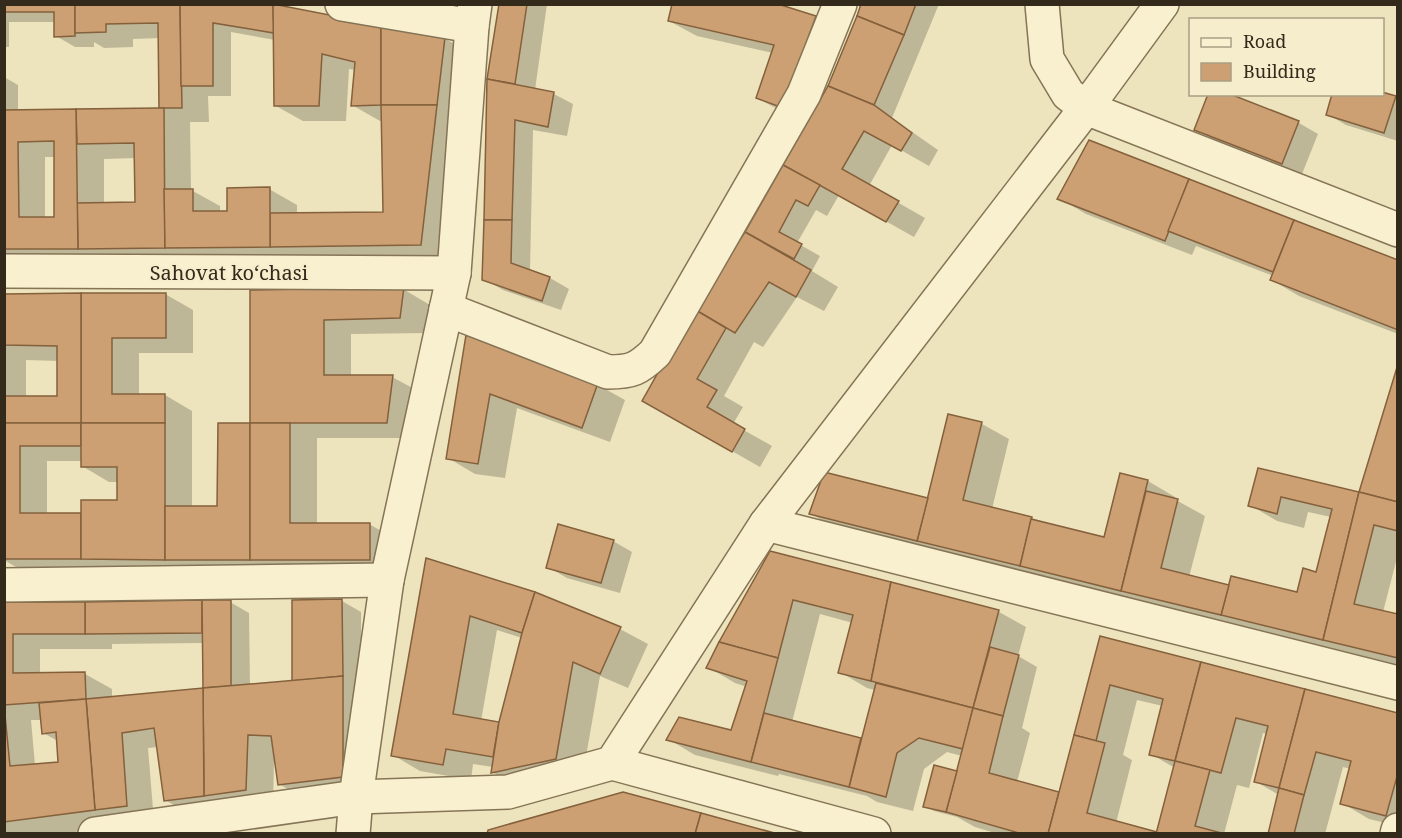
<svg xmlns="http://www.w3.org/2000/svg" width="1402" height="838" viewBox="0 0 1402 838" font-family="'Noto Serif',serif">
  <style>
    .shadow { fill: #0003; fill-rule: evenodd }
    .building { fill: #cca072; stroke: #84603c; stroke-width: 1.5; fill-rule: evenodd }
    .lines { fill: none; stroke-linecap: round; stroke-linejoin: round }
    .street-casing { stroke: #857456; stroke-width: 36 }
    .street { stroke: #f9f0d0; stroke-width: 33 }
    .labels { text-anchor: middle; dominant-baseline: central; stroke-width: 4.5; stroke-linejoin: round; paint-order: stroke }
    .street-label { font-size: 20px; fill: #342a1b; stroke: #f5edcc }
  </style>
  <rect width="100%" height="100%" fill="#ede4bd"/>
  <g class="shadow">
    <path d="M4,4L444,38L463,49L448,260L4,265V77L18,85V111L161,110L160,38L133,39V47L104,48L94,42V47H75L56,36V22H9V47H4ZM231,32L275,40L276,106L303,121H346L349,69L356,70L352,105L380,121H383L384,214L297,215V205L269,189L228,212H220V206L191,190L190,122H209L208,96H231ZM45,157H55L56,218H45ZM136,158L137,204H104V159Z"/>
    <polygon points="500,4 547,4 535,90 554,94 573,104 567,136 533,130 530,271 550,278 569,289 561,310 503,290 484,279 489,79"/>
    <polygon points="863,4 939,4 892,118 938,150 929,166 892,145 869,186 925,218 914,237 839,195 827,216 816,210 797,243 820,256 812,271 838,287 824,311 797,297 763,347 754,342 724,396 743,407 733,424 772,446 760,467 644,401 695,310 747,233 809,122 785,113 757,98 773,53 697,36 669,21 815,18 842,33 817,105 829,87"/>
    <polygon points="1382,93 1398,99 1398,141 1346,125 1327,114 1382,94"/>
    <polygon points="1226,94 1299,123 1318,134 1302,174 1214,140 1196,129"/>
    <polygon points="1090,142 1398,262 1398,334 1299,296 1272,280 1273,276 1196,246 1192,255 1086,214 1059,198"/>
    <path d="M403,289L430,305L427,333L351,334V377H392L420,392L414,438H317V524H369L397,540V574H28L4,560V296L165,294L193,310V353H139V395H165L192,411V508H219L252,425V291ZM26,360L59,361V397H26ZM47,461H82V466L109,482H118V501L82,514H47Z"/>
    <polygon points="467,337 598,385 625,400 610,442 517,408 505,478 475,474 448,458"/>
    <polygon points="1398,369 1398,554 1383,612 1398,616 1398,666 946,556 936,550 829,524 811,514 929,499 982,424 1009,439 992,509 1105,538 1121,475 1148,481 1175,497 1174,499 1205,516 1189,577 1231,587 1298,594 1318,573 1331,517 1308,512 1304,528 1277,521 1250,505 1259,470 1360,494"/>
    <polygon points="613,541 632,552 620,593 567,578 548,567"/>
    <path d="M771,553L999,612L1026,627L1018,656L1037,667L1022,728L1030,733L1017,782L1060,794L1101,638L1398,714V826L1369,819L1342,803L1351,769L1343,767L1325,834H1269L1279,795L1255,781L1268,734L1263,733L1249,788L1237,785L1224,834H1158L1175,768L1151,754L1163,706L1137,700L1123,755L1132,760L1116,823L1155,834H998L975,827L957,817L934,811L925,806L958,773L962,756L947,752L924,769L913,811L877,802L867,796L779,774L778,776L695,755L668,739L732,731L747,687L735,683L708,667ZM820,614L853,623L840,672L867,688L875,690L862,740L792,722Z"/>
    <path d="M427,560L534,594L620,629L648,644L628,688L600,676L583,774L519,788L492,772L493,767L473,764L471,780L420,771L393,755ZM497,630L522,638L500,724L481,721Z"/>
    <path d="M342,601L361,612V689L370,792L307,800L279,784L276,760H274L273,805L193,816L165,800L158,747L148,748L154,821L60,834H4V604L230,602L249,613L250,686L294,682ZM204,643L208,689L112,698V689L85,674H40V649H112V644ZM31,720H42L43,733L58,741L60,763L35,765Z"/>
  </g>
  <g class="building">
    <polygon points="4,4 75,4 75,36 54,37 54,12 4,12"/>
    <polygon points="75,4 180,4 182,108 159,108 158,23 106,24 106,32 75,33"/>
    <polygon points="180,4 273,4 274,33 213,23 213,86 181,86"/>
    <polygon points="273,4 381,25 381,105 351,106 355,62 322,54 319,106 274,106"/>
    <polygon points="499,4 527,4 515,84 487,79"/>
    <polygon points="672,4 778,4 816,16 783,108 756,98 774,45 668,21"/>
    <polygon points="861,4 916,4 904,35 857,16"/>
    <polygon points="857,16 904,35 874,105 828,86"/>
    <polygon points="381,25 445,37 437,105 381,105"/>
    <polygon points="487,79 554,92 548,127 515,120 512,220 484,220"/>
    <polygon points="828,86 874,105 912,133 901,151 864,131 842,169 899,201 886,222 783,165"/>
    <polygon points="1382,92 1396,96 1384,133 1326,115 1332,94 1382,94"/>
    <polygon points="1208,94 1230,94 1299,121 1282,164 1194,130"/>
    <polygon points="381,105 437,105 421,245 270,247 270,213 383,212"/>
    <polygon points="159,108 164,108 165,248 78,249 77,203 135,202 134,143 77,144 76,109"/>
    <path d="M76,109L78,249H4V110ZM54,141V217H19L18,142Z"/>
    <polygon points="1089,140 1189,179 1165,241 1057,199"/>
    <polygon points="783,165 820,185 808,206 796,200 779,232 802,244 794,259 745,232"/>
    <polygon points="1189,179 1294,220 1273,272 1168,231"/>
    <polygon points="270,187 270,247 165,248 164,189 193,189 193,211 227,211 227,188"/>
    <polygon points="484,220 512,220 511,263 550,277 542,301 482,280"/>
    <polygon points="1294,220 1398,260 1398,330 1270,280"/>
    <polygon points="745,232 811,270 796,297 769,282 735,333 694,309"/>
    <polygon points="404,287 400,318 324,320 324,375 393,375 387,423 250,423 250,290"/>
    <polygon points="81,293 166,293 166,338 112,338 112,394 165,394 165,423 81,423"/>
    <polygon points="81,293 81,423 4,423 4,396 57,396 57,346 4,345 4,294"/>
    <polygon points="694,309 726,328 697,379 717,390 707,407 745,429 732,452 642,401"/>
    <polygon points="466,335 598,383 582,428 490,394 478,464 446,459"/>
    <polygon points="1398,364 1398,502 1359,492"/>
    <polygon points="948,414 982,422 963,500 1032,517 1020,566 917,541"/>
    <polygon points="4,423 81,423 81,446 20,446 20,513 81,513 81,559 4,559"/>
    <polygon points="81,423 165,423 165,560 81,559 81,500 117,500 117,467 81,467"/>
    <polygon points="218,423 250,423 250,560 165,560 165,506 217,506"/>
    <polygon points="250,423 290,423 290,523 370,523 370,560 250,560"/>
    <polygon points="1258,468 1359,492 1323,640 1221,615 1231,576 1297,592 1303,568 1316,572 1332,509 1281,497 1277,514 1248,506"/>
    <polygon points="824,472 928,498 917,541 809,514"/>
    <polygon points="1120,473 1148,480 1121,591 1020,566 1031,519 1104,537"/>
    <polygon points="1146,491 1178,499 1161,568 1229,585 1221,615 1121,591"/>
    <polygon points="1359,492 1398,502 1398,531 1374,525 1354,604 1398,614 1398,658 1323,640"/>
    <polygon points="558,524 614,540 601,583 546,568"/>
    <polygon points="770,551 891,582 871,681 838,673 853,615 793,600 778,658 719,642"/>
    <polygon points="426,558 535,592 522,633 470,616 453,714 499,722 493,757 446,749 443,765 391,756"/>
    <polygon points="891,582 999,610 973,708 871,681"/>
    <polygon points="535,592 621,627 600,674 573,662 556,759 491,773 499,722 522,633"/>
    <polygon points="342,599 343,676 292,681 292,600"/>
    <polygon points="202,600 202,633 85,634 85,602"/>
    <polygon points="202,600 231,600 231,686 203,688"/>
    <polygon points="4,602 85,602 85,634 13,634 13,673 85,672 86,699 4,705"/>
    <polygon points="1100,636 1201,662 1175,761 1149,755 1163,699 1110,685 1096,741 1074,735"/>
    <polygon points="719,642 778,658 751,762 666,740 679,717 731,730 747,681 706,668"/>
    <polygon points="990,647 1019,655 1003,716 973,708"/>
    <polygon points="1201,662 1305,689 1279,788 1254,782 1268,726 1236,718 1221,773 1175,761"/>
    <polygon points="343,676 343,777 278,785 271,736 248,735 246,790 204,796 203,688"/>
    <polygon points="876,683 973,708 963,749 919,738 897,753 886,797 849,787"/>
    <polygon points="203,688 204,796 164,801 154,728 122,733 127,806 95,810 86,699"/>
    <polygon points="1305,689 1398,713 1398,773 1386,816 1340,804 1351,761 1316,752 1304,795 1279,788"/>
    <polygon points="86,699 95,810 4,822 4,705 10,766 58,762 56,732 42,734 39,703"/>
    <polygon points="973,708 1003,716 989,773 1059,792 1048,834 1022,834 946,812"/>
    <polygon points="764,713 861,738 849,787 751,762"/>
    <polygon points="1074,735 1105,743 1087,813 1157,832 1156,834 1048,834"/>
    <polygon points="1175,761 1210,770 1195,826 1225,834 1156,834"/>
    <polygon points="934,765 957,771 946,812 923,807"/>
    <polygon points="1279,788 1304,795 1294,834 1268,834"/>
    <polygon points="623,792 701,813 695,834 487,834 488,830"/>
    <polygon points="701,813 778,834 695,834"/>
  </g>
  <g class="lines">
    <defs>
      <g id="street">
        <polyline points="342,4 472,26"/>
        <polyline points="1042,4 1047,59 1068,94 1086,108 1398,230"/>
        <polyline points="4,271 454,273"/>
        <path d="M446,309L608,372C632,372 638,369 655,353L804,94L840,4"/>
        <polyline points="766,524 1398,683"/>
        <polyline points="4,585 387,580"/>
        <polyline points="612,763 874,834"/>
        <polyline points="95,834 356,797 508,792 612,763 766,524 1086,108 1162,4"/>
        <polyline points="353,834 356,797 387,580 454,273 472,26 475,4"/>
        <polyline points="1397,834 1398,830"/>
      </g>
    </defs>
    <use href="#street" class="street-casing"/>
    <use href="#street" class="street"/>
  </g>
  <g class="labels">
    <g class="street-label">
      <text x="229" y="272">Sahovat koʻchasi</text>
    </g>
  </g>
  <rect width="1402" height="838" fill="none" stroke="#342a1b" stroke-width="12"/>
  <rect x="1189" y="18" width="195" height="78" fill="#f5edcc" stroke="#a89f85" stroke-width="1.5"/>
  <rect x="1201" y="38" width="30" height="9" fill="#f9f0d0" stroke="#a89f85" stroke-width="1.5"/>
  <text x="1243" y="48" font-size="18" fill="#342a1b">Road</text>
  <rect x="1201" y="63" width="30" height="18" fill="#cca072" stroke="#a89f85" stroke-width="1.5"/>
  <text x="1243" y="78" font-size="18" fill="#342a1b">Building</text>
</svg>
